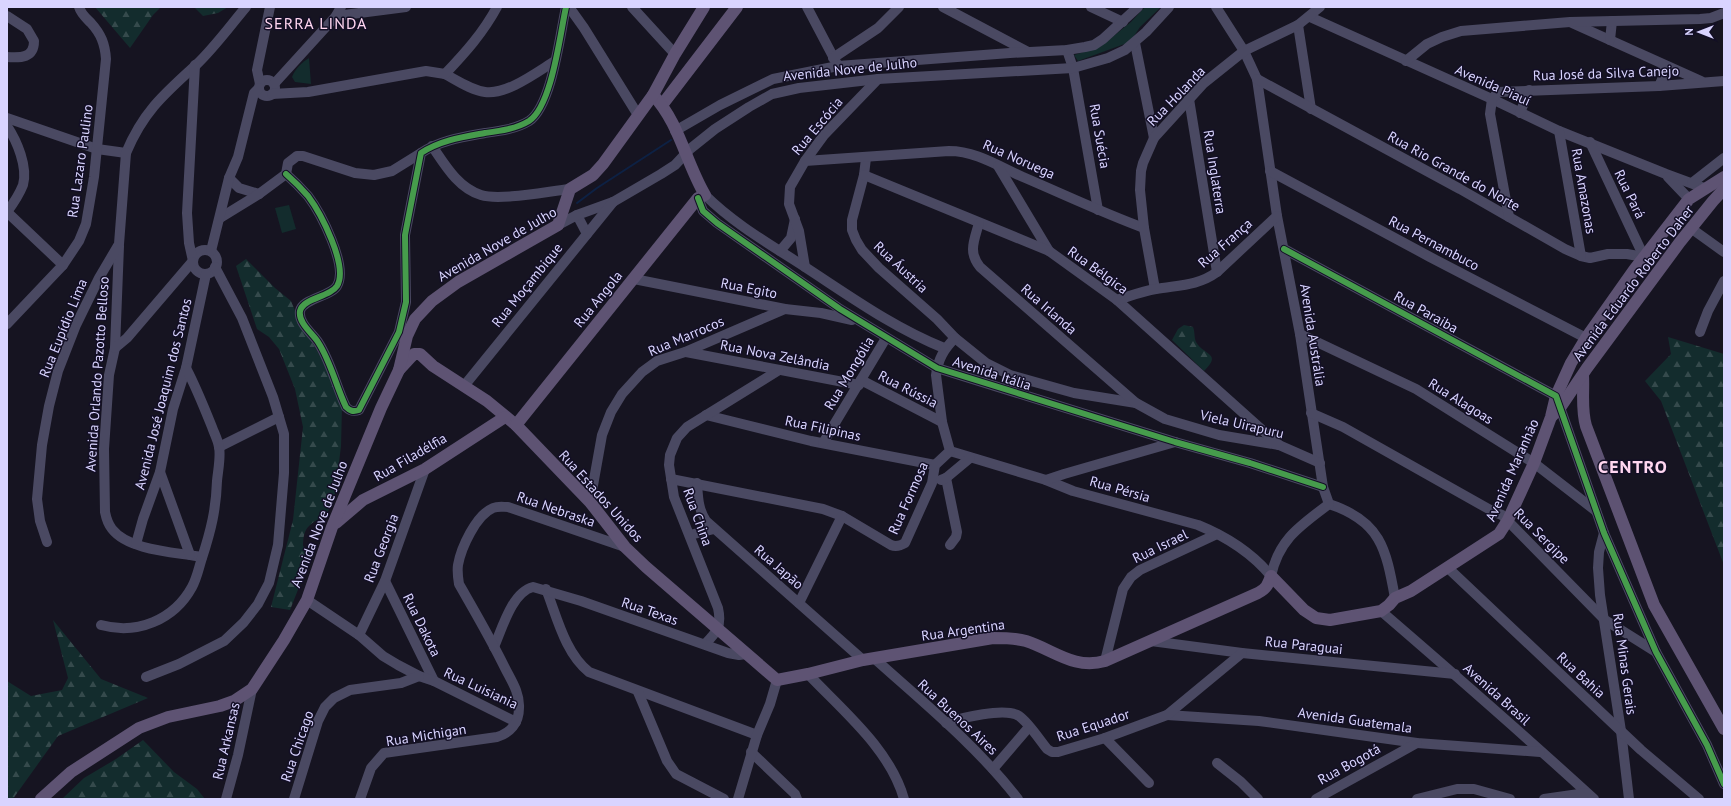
<svg xmlns="http://www.w3.org/2000/svg" width="1731" height="806" viewBox="0 0 1731 806" font-family="'PT Sans',sans-serif">
  <style>
    .green { fill: #132c2d }
    .forest { fill: url(#forest-firs) }
    .lines { fill: none; stroke-linecap: round; stroke-linejoin: round }
    .stream { stroke: #0d2144; stroke-width: 2 }
    .minor { stroke: #4a4962; stroke-width: 10 }
    .major { stroke: #5e5373; stroke-width: 12 }
    .cycleway-casing { stroke: #130f26; stroke-width: 8 }
    .cycleway { stroke: #469c4c; stroke-width: 6 }
    .labels { text-anchor: middle; dominant-baseline: central; stroke-width: 3; stroke-linejoin: round; paint-order: stroke }
    .street-label { font-size: 14px; fill: #d9d4ff; stroke: #130f26 }
    .quarter-label { font-size: 16px; letter-spacing: 1px; fill: #ffd6f0; stroke: #130f26 }
    .district-label { font-size: 18px; font-weight: bold; letter-spacing: 1px; fill: #ffd6f0; stroke: #130f26 }
  </style>
  <defs>
    <pattern id="forest-firs" width="22" height="20" patternUnits="userSpaceOnUse"><rect width="22" height="20" fill="#132c2d"/><path d="M5 1l3.5 6h-7zM16 11l3.5 6h-7z" fill="#354a4c"/></pattern>
  </defs>
  <rect width="100%" height="100%" fill="#161421"/>
  <g class="green">
    <polygon points="1145,7 1161,7 1140,27 1130,42 1078,61 1074,55 1100,47 1131,22"/>
    <path d="M309,58L311,84L295,82L292,77C295,69 302,62 309,58Z"/>
    <polygon points="289,205 296,229 282,233 275,208"/>
  </g>
  <g class="forest">
    <polygon points="95,7 161,7 153,15 130,48"/>
    <polygon points="194,7 228,7 218,13 203,16"/>
    <path d="M246,259L275,288L291,301L298,318L330,373L342,406L341,446L335,494L327,514C311,524 303,525 303,546L312,554L290,610L271,607L293,520L303,427L295,389L279,349L269,337L257,329L236,266Z"/>
    <path d="M1184,325L1193,327C1195,331 1194,338 1196,342C1203,355 1223,353 1204,371L1172,340L1178,329Z"/>
    <polygon points="1668,337 1724,354 1724,565 1661,401 1645,381 1671,354"/>
    <polygon points="53,620 101,679 148,698 58,736 15,796 13,799 7,799 7,681 31,696 62,690 68,678"/>
    <polygon points="143,740 174,772 197,789 205,799 62,799 84,778 116,759"/>
  </g>
  <g class="lines">
    <polyline class="stream" points="577,203 597,188 671,140"/>
    <g class="minor">
      <polyline points="569,7 584,28 638,115"/>
      <polyline points="632,7 675,54"/>
      <polyline points="807,7 837,64"/>
      <polyline points="943,7 1028,52"/>
      <polyline points="1091,7 1123,22"/>
      <polyline points="1216,7 1244,51 1257,79 1277,216 1300,334 1323,487 1329,504"/>
      <path d="M7,16L27,29L34,41C34,58 21,58 7,57"/>
      <polyline points="336,16 406,7"/>
      <polyline points="1310,17 1492,99 1559,131 1666,174 1704,188"/>
      <polyline points="1572,23 1701,81"/>
      <polyline points="1298,25 1311,109"/>
      <polyline points="1610,40 1612,21"/>
      <polyline points="1135,43 1154,138"/>
      <polyline points="1067,50 1073,68 1098,210"/>
      <polyline points="833,58 878,28 899,7"/>
      <polyline points="1406,61 1427,44 1442,37 1461,31 1570,22 1700,19 1711,18 1724,13"/>
      <path d="M445,74C458,81 471,90 485,92C507,95 537,72 555,61"/>
      <polyline points="1257,79 1460,189 1565,249 1581,256 1590,258 1608,254 1627,254 1644,257"/>
      <circle cx="267" cy="88" r="8"/>
      <polyline points="260,84 257,70 270,7"/>
      <polyline points="274,84 336,16 341,7"/>
      <polyline points="1659,86 1664,75 1663,65"/>
      <path d="M272,94L308,92L426,71L445,74C465,53 483,33 497,7"/>
      <polyline points="1189,99 1217,272"/>
      <polyline points="1520,113 1529,90"/>
      <path d="M7,118L97,149L126,153C143,112 164,94 196,65C214,48 230,26 246,7"/>
      <path d="M7,126C17,141 28,167 23,185C19,195 13,204 7,212"/>
      <polyline points="675,131 720,105 773,79 838,66 1010,53 1067,50 1085,47 1094,45 1103,39 1138,7"/>
      <polyline points="1559,131 1581,256"/>
      <polyline points="1590,142 1644,257"/>
      <path d="M432,146C445,165 458,188 481,195C500,201 549,191 570,189"/>
      <polyline points="866,158 864,175 852,220 852,230 856,240 862,250 879,268 937,319 955,338 986,363 1010,375 1074,393 1136,403"/>
      <path d="M805,161L949,151C976,151 998,166 1023,177C1063,194 1103,213 1144,228"/>
      <polyline points="998,166 1049,251"/>
      <polyline points="1270,171 1430,257 1586,338"/>
      <path d="M286,174C294,181 301,188 308,196C320,212 349,266 337,286C330,297 303,298 300,311C298,323 313,334 318,342C331,362 336,386 346,407C350,411 353,412 359,410L399,332L406,302L405,235L421,153C441,140 463,137 485,133C500,131 516,129 529,121C552,106 560,34 566,7"/>
      <polyline points="864,175 1049,251 1117,300 1279,445"/>
      <polyline points="1668,177 1689,199"/>
      <polyline points="229,178 239,188 259,194"/>
      <polyline points="1692,183 1724,158"/>
      <path d="M705,195C734,224 771,245 805,267C851,297 894,328 944,348"/>
      <polyline points="698,198 703,211 717,223 840,309 937,368 1175,442 1250,463 1323,487"/>
      <polyline points="7,212 63,265"/>
      <polyline points="577,215 587,234"/>
      <polyline points="1509,217 1490,114 1492,99 1498,92 1659,86 1724,81"/>
      <polyline points="220,218 259,194 286,174 288,163 297,156 303,156 355,173 374,175 392,171 421,153"/>
      <path d="M979,223C974,241 968,252 980,267L1136,403L1165,419L1219,435L1279,445L1320,463"/>
      <polyline points="558,225 577,215 613,202 661,174 675,165 690,149 715,129 749,107 772,94 799,88 878,79 1073,68 1108,58 1125,50 1146,32 1169,7"/>
      <polyline points="1692,229 1724,252"/>
      <path d="M119,246L115,348L109,375L104,449L105,512C106,517 108,524 112,529C129,551 176,552 202,557"/>
      <polyline points="1284,249 1556,396 1604,533 1656,652 1707,745 1724,784"/>
      <circle cx="205" cy="262" r="12"/>
      <polyline points="211,251 229,178 238,157 254,93 259,88"/>
      <polyline points="780,251 791,238 795,219"/>
      <polyline points="193,261 189,243 187,213 195,65"/>
      <polyline points="805,267 799,231 789,204 790,187 805,161 824,135 878,79"/>
      <polyline points="634,279 785,309 821,313 852,320"/>
      <polyline points="1155,289 1144,228 1140,190 1141,171 1143,163 1154,138 1204,83 1244,51 1298,25 1320,7"/>
      <path d="M1117,300C1130,296 1143,291 1156,289C1178,285 1198,286 1217,272L1277,216"/>
      <path d="M7,324L63,265L79,241L86,224L94,177L106,59C105,44 101,34 91,23C86,18 81,14 79,7"/>
      <polyline points="1700,332 1708,311 1724,281"/>
      <polyline points="1300,334 1416,389 1534,463 1596,511"/>
      <polyline points="115,348 127,338 192,262"/>
      <polyline points="686,352 859,385"/>
      <polyline points="861,380 942,422"/>
      <polyline points="464,386 613,202"/>
      <polyline points="1311,413 1343,427 1494,512 1502,515 1605,620 1656,652"/>
      <polyline points="706,415 811,441 935,465"/>
      <polyline points="823,443 886,338"/>
      <polyline points="219,447 279,417"/>
      <path d="M950,451L1046,480L1073,491L1198,525C1225,536 1252,553 1271,576"/>
      <polyline points="160,472 190,555"/>
      <polyline points="946,478 957,532 956,537 950,545"/>
      <path d="M671,479L823,509L842,516L891,545C896,547 900,546 905,543L932,483L935,465L950,451L942,422L936,375C938,359 944,349 955,338"/>
      <polyline points="941,480 946,478 970,458"/>
      <polyline points="1046,480 1064,474 1175,442"/>
      <path d="M697,483C698,497 698,509 706,521L863,660"/>
      <polyline points="590,502 602,435 611,412 622,394 642,372 657,361 685,352 785,309"/>
      <path d="M1329,504C1381,521 1386,549 1395,598"/>
      <polyline points="1604,533 1599,552 1598,568 1600,595 1621,731 1629,799"/>
      <polyline points="690,535 714,529"/>
      <polyline points="47,542 40,521 37,499 42,445 49,406 58,371 76,325 99,278 119,244 126,153"/>
      <polyline points="136,544 143,519 160,472 173,409 186,368 206,274"/>
      <polyline points="1448,568 1641,750 1699,799"/>
      <path d="M1271,576C1279,539 1300,526 1329,504"/>
      <polyline points="385,581 434,681"/>
      <path d="M546,589C557,617 565,653 589,672L757,735"/>
      <polyline points="307,600 359,635 383,656 398,665 419,676 434,681 516,722"/>
      <polyline points="799,603 842,516"/>
      <path d="M1381,611C1453,673 1524,735 1594,799"/>
      <path d="M101,625C137,635 174,620 192,587C197,578 199,567 202,558C211,530 216,510 217,481C218,470 221,457 219,447C218,440 214,433 212,427C204,407 196,387 186,368"/>
      <polyline points="359,635 385,581 425,469"/>
      <polyline points="1151,641 1242,653 1455,674"/>
      <path d="M705,644C717,632 722,626 718,608L674,497L669,465L670,455L677,438L687,427L779,370"/>
      <path d="M494,647C502,629 512,592 533,587L581,601L728,653L739,655L746,654"/>
      <path d="M875,659C924,703 977,746 1018,799"/>
      <polyline points="1105,661 1123,589 1131,577 1140,570 1217,534"/>
      <path d="M808,674C843,711 890,749 904,799"/>
      <polyline points="146,677 179,664 224,641 244,622 258,604 269,583 278,545 284,473 284,434 273,397 242,318 215,267"/>
      <polyline points="638,692 667,761 676,774 724,799"/>
      <polyline points="1167,715 1259,721 1417,743 1540,752"/>
      <path d="M946,723C961,718 1005,707 1019,716C1028,722 1039,739 1047,749L1052,752H1058L1105,738L1167,715L1242,653"/>
      <polyline points="1105,738 1149,783"/>
      <polyline points="751,752 795,794 797,799"/>
      <polyline points="1217,763 1241,782 1258,799"/>
      <polyline points="993,769 1029,727"/>
      <polyline points="226,799 238,755 252,689"/>
      <polyline points="294,799 318,721 325,707 334,698 350,690 401,683 419,676"/>
      <path d="M360,799L371,768L384,753L497,737C510,733 519,723 519,708C520,693 511,680 505,668C491,639 475,612 459,584C458,578 457,572 458,565C461,548 476,515 493,508C498,506 503,507 508,507L625,547"/>
      <polyline points="738,799 757,735 770,704 777,680"/>
      <polyline points="1316,799 1417,743"/>
      <polyline points="1417,799 1457,789 1474,789 1510,799"/>
      <polyline points="1544,799 1586,793"/>
    </g>
    <g class="major">
      <polyline points="662,105 737,7"/>
      <path d="M399,370L411,357L414,354H420L433,366L487,401L516,425L590,502L625,547L646,567L777,680L808,674L863,660L993,638C1005,638 1015,638 1026,641C1054,650 1074,670 1105,661L1258,593C1266,589 1268,585 1271,576L1304,610L1316,618L1330,620L1381,611L1389,605L1395,598L1411,591L1499,534L1508,520L1534,463L1551,417L1556,396L1571,363L1586,338L1634,270L1689,199L1724,177"/>
      <path d="M1583,375C1584,392 1581,409 1586,426L1654,605L1724,729"/>
      <polyline points="1552,416 1560,408 1587,368 1680,242 1713,201 1724,189"/>
      <path d="M516,425L698,198L705,195C686,163 679,122 653,95"/>
      <polyline points="336,523 363,500 425,469 505,417"/>
      <polyline points="41,799 71,772 139,728 168,717 220,706 234,701 252,689 284,640 307,600 332,527 381,408 399,370 407,336 415,319 432,301 458,282 558,225 570,189 593,175 603,164 653,95 675,54 704,7"/>
    </g>
    <defs>
      <g id="cycleway">
        <path d="M286,174C294,181 301,188 308,196C320,212 349,266 337,286C330,297 303,298 300,311C298,323 313,334 318,342C331,362 336,386 346,407C350,411 353,412 359,410L399,332L406,302L405,235L421,153C441,140 463,137 485,133C500,131 516,129 529,121C552,106 560,34 566,7"/>
        <polyline points="698,198 703,211 717,223 840,309 937,368 1175,442 1250,463 1323,487"/>
        <polyline points="1284,249 1556,396 1604,533 1656,652 1707,745 1724,784"/>
      </g>
    </defs>
    <use href="#cycleway" class="cycleway-casing"/>
    <use href="#cycleway" class="cycleway"/>
  </g>
  <g class="labels">
    <g class="street-label">
      <text transform="translate(850 69) rotate(-6)">Avenida Nove de Julho</text>
      <text transform="translate(1606 73) rotate(-2)">Rua José da Silva Canejo</text>
      <text transform="translate(1493 85) rotate(24)">Avenida Piauí</text>
      <text transform="translate(1176 96) rotate(-46)">Rua Holanda</text>
      <text transform="translate(817 126) rotate(-50)">Rua Escócia</text>
      <text transform="translate(1100 136) rotate(80)">Rua Suécia</text>
      <text transform="translate(1019 159) rotate(24)">Rua Noruega</text>
      <text transform="translate(80 161) rotate(-82)">Rua Lazaro Paulino</text>
      <text transform="translate(1454 171) rotate(29)">Rua Rio Grande do Norte</text>
      <text transform="translate(1215 172) rotate(81)">Rua Inglaterra</text>
      <text transform="translate(1584 191) rotate(80)">Rua Amazonas</text>
      <text transform="translate(1630 194) rotate(64)">Rua Pará</text>
      <text transform="translate(1225 243) rotate(-41)">Rua França</text>
      <text transform="translate(1434 243) rotate(28)">Rua Pernambuco</text>
      <text transform="translate(497 244) rotate(-30)">Avenida Nove de Julho</text>
      <text transform="translate(901 267) rotate(43)">Rua Áustria</text>
      <text transform="translate(1098 270) rotate(36)">Rua Bélgica</text>
      <text transform="translate(1633 283) rotate(-53)">Avenida Eduardo Roberto Daher</text>
      <text transform="translate(527 285) rotate(-51)">Rua Moçambique</text>
      <text transform="translate(749 288) rotate(11)">Rua Egito</text>
      <text transform="translate(598 299) rotate(-51)">Rua Angola</text>
      <text transform="translate(1049 309) rotate(41)">Rua Irlanda</text>
      <text transform="translate(1426 312) rotate(29)">Rua Paraiba</text>
      <text transform="translate(63 328) rotate(-68)">Rua Eupídio Lima</text>
      <text transform="translate(1313 335) rotate(81)">Avenida Austrália</text>
      <text transform="translate(686 336) rotate(-23)">Rua Marrocos</text>
      <text transform="translate(775 355) rotate(11)">Rua Nova Zelândia</text>
      <text transform="translate(849 373) rotate(-59)">Rua Mongólia</text>
      <text transform="translate(992 373) rotate(18)">Avenida Itália</text>
      <text transform="translate(97 374) rotate(-86)">Avenida Orlando Pazotto Belloso</text>
      <text transform="translate(908 389) rotate(27)">Rua Rússia</text>
      <text transform="translate(163 394) rotate(-76)">Avenida José Joaquim dos Santos</text>
      <text transform="translate(1461 401) rotate(32)">Rua Alagoas</text>
      <text transform="translate(1242 424) rotate(13)">Viela Uirapuru</text>
      <text transform="translate(823 428) rotate(12)">Rua Filipinas</text>
      <text transform="translate(410 457) rotate(-30)">Rua Filadélfia</text>
      <text transform="translate(1512 470) rotate(-66)">Avenida Maranhão</text>
      <text transform="translate(1120 489) rotate(16)">Rua Pérsia</text>
      <text transform="translate(601 496) rotate(48)">Rua Estados Unidos</text>
      <text transform="translate(908 498) rotate(-66)">Rua Formosa</text>
      <text transform="translate(556 509) rotate(19)">Rua Nebraska</text>
      <text transform="translate(698 517) rotate(70)">Rua China</text>
      <text transform="translate(319 524) rotate(-69)">Avenida Nove de Julho</text>
      <text transform="translate(1542 536) rotate(45)">Rua Sergipe</text>
      <text transform="translate(1160 546) rotate(-26)">Rua Israel</text>
      <text transform="translate(381 548) rotate(-69)">Rua Georgia</text>
      <text transform="translate(779 567) rotate(41)">Rua Japão</text>
      <text transform="translate(650 611) rotate(19)">Rua Texas</text>
      <text transform="translate(422 625) rotate(64)">Rua Dakota</text>
      <text transform="translate(963 630) rotate(-8)">Rua Argentina</text>
      <text transform="translate(1304 645) rotate(6)">Rua Paraguai</text>
      <text transform="translate(1625 664) rotate(82)">Rua Minas Gerais</text>
      <text transform="translate(1581 675) rotate(43)">Rua Bahia</text>
      <text transform="translate(481 688) rotate(25)">Rua Luisiania</text>
      <text transform="translate(1497 694) rotate(42)">Avenida Brasil</text>
      <text transform="translate(958 717) rotate(43)">Rua Buenos Aires</text>
      <text transform="translate(1355 720) rotate(8)">Avenida Guatemala</text>
      <text transform="translate(1093 725) rotate(-18)">Rua Equador</text>
      <text transform="translate(426 735) rotate(-9)">Rua Michigan</text>
      <text transform="translate(226 741) rotate(-77)">Rua Arkansas</text>
      <text transform="translate(297 746) rotate(-71)">Rua Chicago</text>
      <text transform="translate(1349 764) rotate(-29)">Rua Bogotá</text>
    </g>
    <g class="quarter-label">
      <text x="316" y="23">SERRA LINDA</text>
    </g>
    <g class="district-label">
      <text x="1633" y="466">CENTRO</text>
    </g>
  </g>
  <rect width="1731" height="806" fill="none" stroke="#d9d4ff" stroke-width="16"/>
  <g transform="translate(1699 32) rotate(270)" stroke="#130f26" stroke-width="3" paint-order="stroke">
  <path d="M0-3L7 15L0 10L-7 15Z" fill="#d9d4ff"/>
  <text y="-6" font-size="11" font-weight="bold" text-anchor="middle" fill="#d9d4ff">N</text>
  </g>
</svg>
